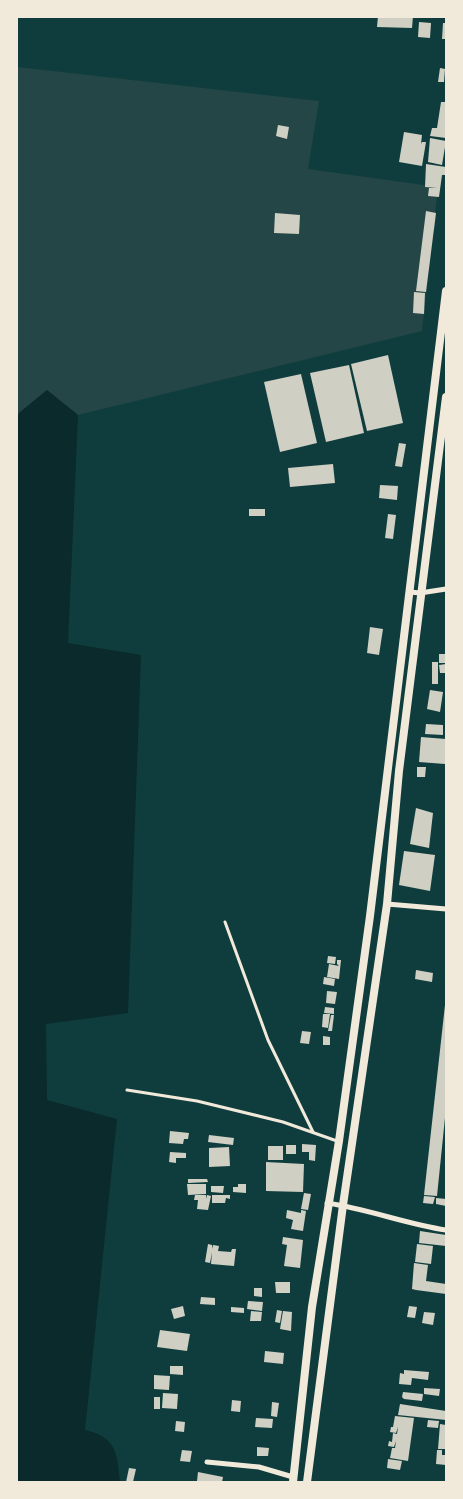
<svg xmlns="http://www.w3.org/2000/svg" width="463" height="1499" viewBox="0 0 463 1499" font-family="Raleway,sans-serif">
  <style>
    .green { fill: #244646 }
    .water { fill: #0a2a2b }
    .building { fill: #cfcfc3 }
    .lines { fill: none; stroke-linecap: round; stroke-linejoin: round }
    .service { stroke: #f1e9da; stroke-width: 3 }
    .minor { stroke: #f1e9da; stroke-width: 5 }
    .secondary { stroke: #f1e9da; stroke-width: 8 }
  </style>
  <rect width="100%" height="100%" fill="#0f3d3e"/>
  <polygon class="green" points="17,67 319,101 308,169 438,187 422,331 78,415 47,390 19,413 17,419"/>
  <path class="water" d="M47,390L78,415L68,643L141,655L128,1013L46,1024L47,1100L117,1119L85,1430C117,1437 117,1454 120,1482H17L16,419L19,413Z"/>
  <g class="building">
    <polygon points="378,16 413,16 412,28 377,27"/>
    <polygon points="419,22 431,23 430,38 418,37"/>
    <polygon points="443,23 446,23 446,39 442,39"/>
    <polygon points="440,68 445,69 444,82 438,82"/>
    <polygon points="441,102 446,102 446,138 430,136 432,128 437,128"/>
    <polygon points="278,125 289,127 287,139 276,136"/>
    <polygon points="404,132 422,135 421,144 422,142 426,142 422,166 399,162"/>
    <polygon points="430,138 446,141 442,165 428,162"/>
    <polygon points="426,164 446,167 445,175 442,175 439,197 428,196 429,188 437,188 425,187"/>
    <polygon points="426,211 436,213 426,292 416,291"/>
    <polygon points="275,213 300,215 299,234 274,233"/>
    <polygon points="414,292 425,293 424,314 413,313"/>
    <polygon points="388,355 403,423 367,431 351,364"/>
    <polygon points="349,365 364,433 326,442 310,373"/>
    <polygon points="301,374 317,443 280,452 264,382"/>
    <polygon points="399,443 406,444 402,467 395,466"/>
    <polygon points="333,464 335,483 290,487 288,468"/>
    <polygon points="380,485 398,486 397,500 379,498"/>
    <rect x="249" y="509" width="16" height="7"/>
    <polygon points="388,514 396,515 393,539 385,538"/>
    <polygon points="370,627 383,629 379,655 367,653"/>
    <rect x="439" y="654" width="7" height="9"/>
    <rect x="432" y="662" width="6" height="22"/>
    <polygon points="446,664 446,673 440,673 439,665"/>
    <polygon points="430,690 443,692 440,712 427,709"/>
    <polygon points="426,724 443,725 443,735 425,734"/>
    <polygon points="421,737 446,739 445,764 419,762"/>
    <polygon points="417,767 426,767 425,777 417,777"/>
    <polygon points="416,808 433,813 429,848 410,844"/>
    <polygon points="404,851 435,855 430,891 399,885"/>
    <polygon points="328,956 336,957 335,964 327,963"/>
    <polygon points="337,960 341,960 339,979 327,977 329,964 339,966 337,964"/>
    <polygon points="416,970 433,973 432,982 415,979"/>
    <polygon points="324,977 335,979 334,986 323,984"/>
    <polygon points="327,991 337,992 335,1004 326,1003"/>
    <polygon points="445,1005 446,1005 446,1108 437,1196 424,1195"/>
    <polygon points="325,1007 334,1008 334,1014 324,1013"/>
    <polygon points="323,1014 330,1014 328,1028 322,1027"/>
    <polygon points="331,1015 334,1015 332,1031 328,1031"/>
    <polygon points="302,1031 311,1032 309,1044 300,1043"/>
    <polygon points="323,1036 330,1037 330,1045 323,1045"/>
    <polygon points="170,1131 189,1133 188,1139 184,1139 183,1144 169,1143"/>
    <polygon points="209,1135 234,1138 233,1145 208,1142"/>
    <polygon points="302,1144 316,1145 315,1161 309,1160 309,1152 302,1152"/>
    <rect x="286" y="1145" width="10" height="9"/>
    <rect x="268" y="1146" width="15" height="14"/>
    <polygon points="229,1147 230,1166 209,1167 209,1148"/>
    <polygon points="170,1152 186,1153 186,1158 176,1158 176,1163 169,1162"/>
    <polygon points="266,1162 304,1164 303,1192 266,1191"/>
    <polygon points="188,1179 207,1179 208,1182 188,1183"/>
    <polygon points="187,1184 206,1184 206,1194 188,1195"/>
    <polygon points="238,1184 246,1184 246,1193 233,1192 233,1187 238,1187"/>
    <polygon points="211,1186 224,1186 223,1193 211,1192"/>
    <polygon points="304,1193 311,1194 308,1210 301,1209"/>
    <polygon points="195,1195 206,1195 206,1199 207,1195 211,1196 208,1210 197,1209 198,1200 194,1200"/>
    <polygon points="212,1195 230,1195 230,1199 226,1198 225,1203 212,1203"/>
    <polygon points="424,1196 435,1197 433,1204 423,1203"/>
    <polygon points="436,1198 446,1199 446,1206 436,1204"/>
    <polygon points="287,1210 301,1213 301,1210 306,1211 303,1231 291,1229 293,1220 286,1218"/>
    <polygon points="420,1231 446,1235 446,1246 419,1243"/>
    <polygon points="283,1237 303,1240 300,1268 284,1266 287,1245 282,1244"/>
    <polygon points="208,1244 212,1245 213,1249 213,1245 219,1246 218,1251 231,1252 232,1249 236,1249 234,1266 211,1264 212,1252 210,1263 205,1262"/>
    <polygon points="417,1244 433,1246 431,1264 415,1262"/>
    <polygon points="414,1263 428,1265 426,1281 446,1284 446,1294 416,1290 418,1280 416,1290 412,1289"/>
    <polygon points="275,1282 290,1282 290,1293 276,1293"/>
    <polygon points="254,1288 262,1288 262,1297 254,1296"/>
    <polygon points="201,1297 215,1298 215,1305 200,1304"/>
    <polygon points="248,1301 263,1302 262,1311 247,1309"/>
    <polygon points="183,1306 185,1316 174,1319 171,1309"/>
    <polygon points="409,1306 417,1307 415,1318 407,1317"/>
    <polygon points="231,1307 244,1308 244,1313 231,1312"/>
    <polygon points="277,1310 282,1311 280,1323 275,1322"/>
    <polygon points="251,1311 262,1312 261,1321 250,1321"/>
    <polygon points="283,1311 292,1312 291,1331 280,1329"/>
    <polygon points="424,1312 435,1313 433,1325 422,1323"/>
    <polygon points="160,1330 190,1334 187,1351 157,1347"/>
    <polygon points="265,1351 284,1353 283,1364 264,1362"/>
    <polygon points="170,1366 183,1366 183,1375 170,1374"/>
    <polygon points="404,1370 429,1372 428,1380 412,1378 411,1385 399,1384 400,1373 404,1374"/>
    <polygon points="154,1375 170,1376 169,1390 154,1389"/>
    <polygon points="424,1388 440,1389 439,1396 424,1394"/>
    <polygon points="403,1392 423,1394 422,1401 404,1399 402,1397"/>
    <polygon points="163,1393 178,1394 177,1409 162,1408"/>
    <rect x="154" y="1397" width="6" height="12"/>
    <polygon points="232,1400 241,1401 240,1412 231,1411"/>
    <polygon points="272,1402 279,1403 277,1417 271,1416"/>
    <polygon points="400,1404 446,1411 446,1420 398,1415"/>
    <polygon points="395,1416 414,1418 408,1461 390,1458 392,1448 395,1448 396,1441 394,1447 388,1446 389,1441 392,1442 393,1433 397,1434 398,1427 396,1433 390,1432 391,1427 393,1427"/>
    <polygon points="256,1418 273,1419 272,1428 255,1427"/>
    <polygon points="428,1420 439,1421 438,1428 427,1427"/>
    <polygon points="176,1421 185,1422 184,1432 175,1431"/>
    <polygon points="440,1424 446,1425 446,1449 438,1449"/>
    <polygon points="257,1447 269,1448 268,1456 257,1456"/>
    <polygon points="182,1450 192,1451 190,1462 180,1461"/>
    <polygon points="437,1450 442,1450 442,1455 446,1455 446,1465 436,1464"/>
    <polygon points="388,1459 402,1461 400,1470 387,1468"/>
    <polygon points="129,1468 136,1469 133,1482 126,1482"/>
    <polygon points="198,1472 223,1477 222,1482 197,1481"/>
  </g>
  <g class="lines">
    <g class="service">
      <polyline points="225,922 268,1040 313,1132"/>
      <polyline points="127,1090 197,1101 283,1122 337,1141"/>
    </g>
    <g class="minor">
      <polyline points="410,592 420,593 446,589"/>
      <polyline points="387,904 446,909"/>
      <path d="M327,1203C368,1209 406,1224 446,1230"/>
      <polyline points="207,1462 259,1467 293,1477"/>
    </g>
    <g class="secondary">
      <polyline points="293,1482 312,1307 339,1141 370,916 446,291"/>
      <polyline points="307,1482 343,1205 387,904 399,771 446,397"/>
    </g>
  </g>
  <rect width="463" height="1499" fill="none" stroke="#f1e9da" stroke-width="36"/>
</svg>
